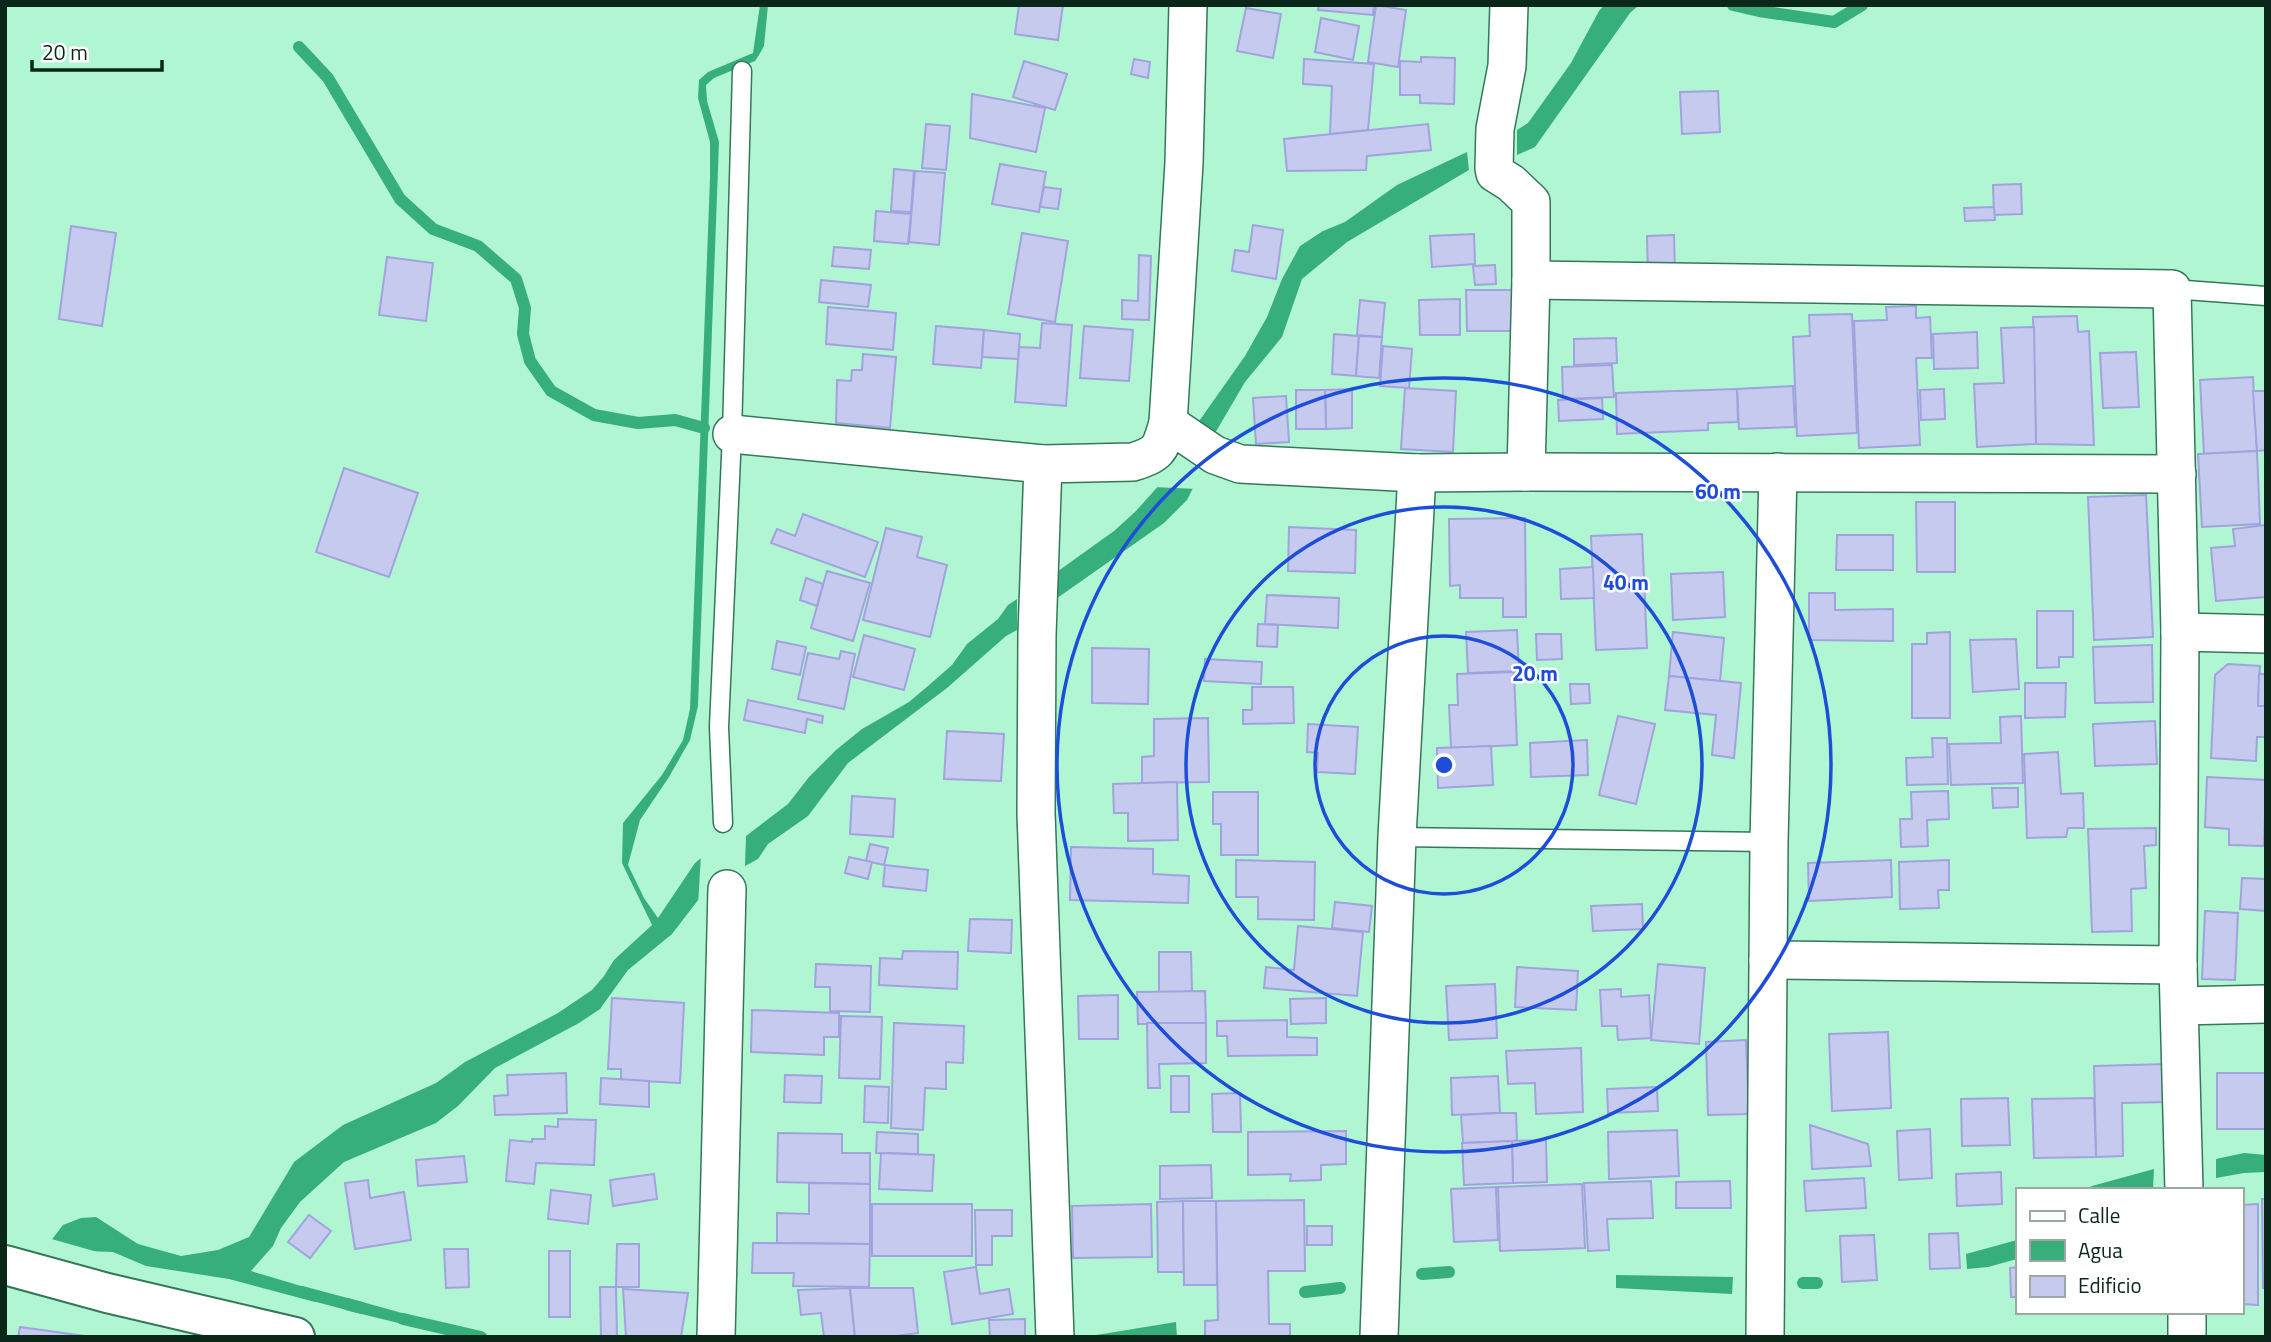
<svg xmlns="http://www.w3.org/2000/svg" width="2271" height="1342" viewBox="0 0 2271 1342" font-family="'Titillium Web',sans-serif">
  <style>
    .water { fill: #37af7d }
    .pier { fill: #b1f6d2 }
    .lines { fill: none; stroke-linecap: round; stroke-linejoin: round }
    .stream { stroke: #37af7d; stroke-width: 12 }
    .building { fill: #c7caef; stroke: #a0a3dd; stroke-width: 2 }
    .service-casing { stroke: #357759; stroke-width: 21 }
    .minor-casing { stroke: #357759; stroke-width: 40 }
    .tertiary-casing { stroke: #357759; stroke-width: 42 }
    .service { stroke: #fff; stroke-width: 18 }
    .minor { stroke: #fff; stroke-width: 37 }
    .tertiary { stroke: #fff; stroke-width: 38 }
    .ring { fill: none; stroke: #1d4ed8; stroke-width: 3.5 }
    .centre { fill: #1d4ed8; stroke: #fff; stroke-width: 3.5 }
    .ring-label { font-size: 21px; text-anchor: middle; font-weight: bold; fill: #1d4ed8; stroke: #fff; stroke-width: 5; stroke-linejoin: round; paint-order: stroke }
  </style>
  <rect width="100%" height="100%" fill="#b1f6d2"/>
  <g class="water">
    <polygon points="760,5 768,5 764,46 759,55 755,61 714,78 706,85 707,101 719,142 698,706 690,740 669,777 640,820 628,865 644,898 658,918 695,863 705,855 702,895 672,934 628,970 600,1009 579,1023 495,1068 458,1106 436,1123 344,1162 300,1202 281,1228 273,1246 251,1271 318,1291 315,1302 229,1279 146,1266 113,1252 83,1251 50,1242 63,1225 81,1218 96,1217 138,1244 181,1256 218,1250 249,1237 294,1162 343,1125 436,1083 465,1062 558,1013 592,990 604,976 614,960 652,925 622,863 623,823 662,775 683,740 690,709 710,178 710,142 698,98 699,80 708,72 753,53"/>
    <polygon points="1604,5 1639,5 1630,13 1535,147 1517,155 1517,130 1528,123 1571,63 1599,11"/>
    <polygon points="1467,152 1469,170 1347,242 1302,279 1282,337 1245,382 1214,435 1197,424 1245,356 1267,317 1282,279 1300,246 1323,231 1345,222 1397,185"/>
    <polygon points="1204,466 1187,500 1164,523 1053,601 1054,574 1114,531 1136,511 1161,483"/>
    <polygon points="1017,599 1017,630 1006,636 947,688 848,763 808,816 768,844 758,859 745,866 746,836 788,804 809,777 836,750 862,729 909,702 928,686 952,665 967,644 998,619 1008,605"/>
    <polygon points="2244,1153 2266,1155 2266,1172 2244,1173 2216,1178 2216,1159"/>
    <polygon points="2154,1169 2153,1190 2084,1190 2092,1186"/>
    <polygon points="2017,1240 2017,1259 1988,1267 1967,1269 1966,1254"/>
    <polygon points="1616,1275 1733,1277 1732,1294 1616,1288"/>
    <polygon points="348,1298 420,1318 419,1328 345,1310"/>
    <polygon points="1176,1322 1177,1337 1084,1337"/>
  </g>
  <g class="pier">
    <polygon points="1179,449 1208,467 1197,489 1153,487"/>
    <polygon points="705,852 708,855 706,896 698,906 701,854"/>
    <polygon points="48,1238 108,1255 82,1255 49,1245 47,1242"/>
  </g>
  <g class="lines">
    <g class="stream">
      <polyline points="1733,5 1759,11 1834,22 1862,5"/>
      <polyline points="299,47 328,78 400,199 433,229 478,246 516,279 525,308 523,334 530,361 551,391 594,415 638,423 675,420 704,428"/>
      <polyline points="1422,1274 1449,1272"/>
      <polyline points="1803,1283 1817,1283"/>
      <polyline points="302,1292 362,1308"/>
      <polyline points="1305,1292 1340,1288"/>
      <polyline points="403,1319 481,1337"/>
    </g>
  </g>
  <g class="building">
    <polygon points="1019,5 1063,5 1058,40 1015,34"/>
    <polygon points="1319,5 1374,5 1373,15 1318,10"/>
    <polygon points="1376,5 1406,10 1398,67 1368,62"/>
    <polygon points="1246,8 1281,14 1273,58 1237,51"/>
    <polygon points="1321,18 1359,26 1353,60 1315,52"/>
    <polygon points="1421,57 1455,58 1454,104 1420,103 1420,95 1400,95 1400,61 1421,62"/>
    <polygon points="1134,59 1150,62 1148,78 1131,74"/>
    <polygon points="1304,59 1374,64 1368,130 1330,134 1332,86 1303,84"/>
    <polygon points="1024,61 1067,74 1055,110 1013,97"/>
    <polygon points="1718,91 1720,132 1682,134 1680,92"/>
    <polygon points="972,94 1045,108 1036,152 970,138"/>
    <polygon points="926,124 950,126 946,170 922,168"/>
    <polygon points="1428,124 1431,150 1367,156 1366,170 1287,171 1284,139"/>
    <polygon points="1000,164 1046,172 1039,212 992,204"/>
    <polygon points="894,169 914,171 911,212 891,211"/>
    <polygon points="915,171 945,173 939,245 909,242"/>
    <polygon points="2021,184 2022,214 1994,215 1993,185"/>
    <polygon points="1044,187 1061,189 1058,209 1040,207"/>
    <polygon points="1994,207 1995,220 1965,221 1964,208"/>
    <polygon points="876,211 911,214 908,244 874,241"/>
    <polygon points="1253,225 1283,230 1276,279 1232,271 1235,250 1249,252"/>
    <polygon points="71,226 116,233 102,326 59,319"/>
    <polygon points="1022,233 1068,241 1055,322 1008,314"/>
    <polygon points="1474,234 1475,264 1432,267 1430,236"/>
    <polygon points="1674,235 1675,274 1648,276 1647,236"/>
    <polygon points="834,247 871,250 869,269 832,266"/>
    <polygon points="1139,255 1151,256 1149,320 1122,319 1122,300 1138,301"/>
    <polygon points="387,257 433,263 426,321 379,315"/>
    <polygon points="1495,265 1496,284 1475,285 1473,266"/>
    <polygon points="821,280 871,285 868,307 819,302"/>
    <polygon points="1466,290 1517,290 1517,331 1467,331"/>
    <polygon points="1460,299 1460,335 1420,335 1419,300"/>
    <polygon points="1360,300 1385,303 1382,337 1357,335"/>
    <polygon points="1916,306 1916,318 1930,317 1932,358 1916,358 1920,445 1859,448 1854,321 1887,320 1886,307"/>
    <polygon points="828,307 896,313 893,350 826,344"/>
    <polygon points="1852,314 1857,433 1797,436 1793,337 1810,336 1809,315"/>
    <polygon points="2077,316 2078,332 2089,331 2094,445 2036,444 2033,317"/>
    <polygon points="1042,323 1072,325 1066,406 1015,402 1019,347 1040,348"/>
    <polygon points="936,326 984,330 981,368 933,364"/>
    <polygon points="1084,326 1133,330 1129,381 1080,378"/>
    <polygon points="2034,327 2036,444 1977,447 1974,384 2004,383 2001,328"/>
    <polygon points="984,330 1020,334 1018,359 982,357"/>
    <polygon points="1977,332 1978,368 1934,369 1933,334"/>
    <polygon points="1334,334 1359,336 1356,376 1332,374"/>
    <polygon points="1359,336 1382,337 1379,378 1356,376"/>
    <polygon points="1616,338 1617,363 1574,365 1574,339"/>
    <polygon points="1383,346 1412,349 1409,388 1380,386"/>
    <polygon points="2136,352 2139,407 2103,408 2100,353"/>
    <polygon points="863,354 896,357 890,428 836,423 837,380 851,381 852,370 862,370"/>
    <polygon points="1612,365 1614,397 1563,399 1562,367"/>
    <polygon points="2253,377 2257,451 2204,454 2200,380"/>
    <polygon points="1793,386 1795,427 1739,429 1737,389"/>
    <polygon points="1405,388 1456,391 1453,452 1401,449"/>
    <polygon points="1352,389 1352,428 1326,429 1325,390"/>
    <polygon points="1737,389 1738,422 1708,423 1708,430 1617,434 1616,393"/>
    <polygon points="1944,389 1945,419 1921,420 1920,390"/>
    <polygon points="1296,390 1325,390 1326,429 1296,429"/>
    <polygon points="2253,391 2266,391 2266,450 2257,451"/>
    <polygon points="1286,396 1289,442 1256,444 1253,398"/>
    <polygon points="1602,398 1603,419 1559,421 1558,400"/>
    <polygon points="2257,451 2260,524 2202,527 2198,454"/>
    <polygon points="344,468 418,493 389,577 316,552"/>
    <polygon points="2146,495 2153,637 2094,640 2088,497"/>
    <polygon points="1916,502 1955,502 1955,572 1917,572"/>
    <polygon points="803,514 878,542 865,577 771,543 777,529 795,536"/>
    <polygon points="1525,518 1526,617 1503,617 1503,598 1460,598 1460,585 1450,586 1449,519"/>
    <polygon points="2266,525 2266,597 2216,601 2211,548 2235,546 2233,529"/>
    <polygon points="1289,527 1356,530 1355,573 1288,571"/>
    <polygon points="886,528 922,537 917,557 947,565 930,637 863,620"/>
    <polygon points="1642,534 1647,648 1596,650 1591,536"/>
    <polygon points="1837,535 1893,535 1893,570 1836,570"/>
    <polygon points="1593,567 1594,598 1561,599 1560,569"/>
    <polygon points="827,571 870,583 853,641 811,628"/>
    <polygon points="1723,572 1725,617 1673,620 1671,574"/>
    <polygon points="806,578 823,584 817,606 800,600"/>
    <polygon points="1809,593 1835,593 1835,610 1893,609 1893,641 1809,640"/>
    <polygon points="1267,595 1339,598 1338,628 1265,624"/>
    <polygon points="2037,611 2073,611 2073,657 2059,657 2059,667 2037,668"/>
    <polygon points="1258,624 1278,625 1277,647 1257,646"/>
    <polygon points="1517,630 1519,671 1468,673 1466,632"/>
    <polygon points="1673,632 1724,638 1720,681 1669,676"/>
    <polygon points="1950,632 1950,718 1912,718 1912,644 1927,644 1927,633"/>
    <polygon points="1536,634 1561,634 1562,659 1537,660"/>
    <polygon points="864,635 915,649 904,690 853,677"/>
    <polygon points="2016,639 2019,689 1973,692 1970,640"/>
    <polygon points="777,641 806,647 800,675 772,669"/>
    <polygon points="2152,645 2153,702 2095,703 2093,647"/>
    <polygon points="1092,648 1149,649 1148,704 1092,703"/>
    <polygon points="841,651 855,654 844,709 798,699 808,653 839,659"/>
    <polygon points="1205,659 1262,662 1261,684 1204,681"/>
    <polygon points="2228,664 2260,666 2258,706 2266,706 2266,737 2257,737 2256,761 2211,758 2215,675"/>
    <polygon points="1514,672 1517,745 1451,748 1449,705 1458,705 1457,674"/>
    <polygon points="2259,674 2266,674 2266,706 2258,706"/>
    <polygon points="1669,676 1741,683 1734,758 1712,755 1716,715 1665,710"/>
    <polygon points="2025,683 2066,683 2065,717 2025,718"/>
    <polygon points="1570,684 1589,684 1590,703 1571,704"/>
    <polygon points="1252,687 1293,687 1294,723 1243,724 1243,710 1252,710"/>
    <polygon points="748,700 823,716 822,723 807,719 805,733 744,720"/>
    <polygon points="1618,716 1655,724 1636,804 1599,795"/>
    <polygon points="2021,716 2023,783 1951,785 1949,744 2001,743 2000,717"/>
    <polygon points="1208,718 1209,782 1142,783 1142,757 1154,756 1154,719"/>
    <polygon points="2155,721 2157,764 2095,766 2093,724"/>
    <polygon points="1308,724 1358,727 1355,774 1317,772 1318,753 1307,752"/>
    <polygon points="947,731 1004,734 1001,781 944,779"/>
    <polygon points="1932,738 1947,738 1948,784 1907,785 1906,758 1933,757"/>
    <polygon points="1587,740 1588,775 1531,777 1530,743"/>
    <polygon points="1491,746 1493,785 1438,788 1437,748"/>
    <polygon points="2058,752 2061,794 2083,793 2084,828 2068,828 2066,837 2027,838 2024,754"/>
    <polygon points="2207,777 2266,780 2264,846 2229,845 2229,829 2205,827"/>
    <polygon points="1177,782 1178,840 1128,841 1128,813 1114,813 1113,784"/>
    <polygon points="1992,788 2018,788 2018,807 1993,808"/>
    <polygon points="1948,791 1949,819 1927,820 1928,846 1901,847 1900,819 1912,819 1911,792"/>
    <polygon points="1213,792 1258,792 1258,855 1221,855 1221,824 1213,824"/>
    <polygon points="852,796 895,799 893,837 850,834"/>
    <polygon points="2156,828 2156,845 2144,846 2146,888 2131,889 2132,931 2092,932 2088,829"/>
    <polygon points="870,844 888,848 884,865 866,861"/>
    <polygon points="1071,847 1153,849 1153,874 1189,876 1188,903 1070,900"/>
    <polygon points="849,857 872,862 868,879 845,873"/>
    <polygon points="1236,860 1315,862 1314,920 1258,919 1258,897 1236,897"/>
    <polygon points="1891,860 1892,897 1809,901 1808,863"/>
    <polygon points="1949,860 1949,890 1938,890 1939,908 1900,909 1899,862"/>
    <polygon points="885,865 928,870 926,891 883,886"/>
    <polygon points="2242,878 2266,879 2266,911 2240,909"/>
    <polygon points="1335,902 1372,906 1369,932 1332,928"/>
    <polygon points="1642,904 1643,929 1593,931 1591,906"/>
    <polygon points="2205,911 2238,913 2235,980 2202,979"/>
    <polygon points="970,919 1012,920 1011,953 968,951"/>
    <polygon points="1298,926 1363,932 1357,996 1264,988 1266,967 1294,970"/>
    <polygon points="903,951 958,952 957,989 879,985 880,958 902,959"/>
    <polygon points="1159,952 1191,952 1192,992 1159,992"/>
    <polygon points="816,964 871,966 870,1012 830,1011 830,987 815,987"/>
    <polygon points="1658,964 1705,968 1699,1044 1651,1040"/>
    <polygon points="1517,967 1578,971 1576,1010 1515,1007"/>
    <polygon points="1495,984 1497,1038 1449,1040 1446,986"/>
    <polygon points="1621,989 1621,997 1649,995 1651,1038 1618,1040 1617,1026 1602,1026 1600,990"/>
    <polygon points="1205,991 1206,1023 1138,1024 1137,992"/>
    <polygon points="1118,995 1118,1039 1079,1039 1078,996"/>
    <polygon points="612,998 684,1003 680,1083 621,1080 621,1069 608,1069"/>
    <polygon points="1326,998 1326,1023 1291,1024 1290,999"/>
    <polygon points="752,1010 839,1013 839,1037 824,1037 824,1055 751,1052"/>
    <polygon points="841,1016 882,1017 880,1079 839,1078"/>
    <polygon points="1287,1020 1287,1037 1317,1038 1317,1055 1228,1056 1227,1036 1217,1036 1217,1021"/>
    <polygon points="894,1023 964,1026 963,1063 946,1062 946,1089 925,1088 923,1130 891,1128"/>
    <polygon points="1147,1023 1206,1023 1206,1063 1159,1064 1160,1088 1148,1088"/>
    <polygon points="1888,1032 1891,1108 1832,1111 1829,1034"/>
    <polygon points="1746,1040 1749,1114 1708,1115 1706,1042"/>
    <polygon points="1581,1048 1583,1112 1536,1114 1535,1083 1508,1084 1506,1051"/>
    <polygon points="2165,1064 2166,1102 2122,1103 2123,1156 2096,1157 2094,1066"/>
    <polygon points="566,1073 567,1113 495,1115 494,1096 508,1095 507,1075"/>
    <rect x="2217" y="1073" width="49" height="56"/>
    <polygon points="785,1075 822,1076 821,1103 784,1102"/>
    <rect x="1171" y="1076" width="18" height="36"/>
    <polygon points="1498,1076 1500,1113 1452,1115 1451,1078"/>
    <polygon points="601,1078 649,1081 649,1107 600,1104"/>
    <polygon points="865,1086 889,1087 888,1123 864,1122"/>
    <polygon points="1657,1087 1658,1111 1608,1113 1607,1089"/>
    <polygon points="1240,1093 1241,1132 1213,1132 1212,1094"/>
    <polygon points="2008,1098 2010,1145 1962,1146 1961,1099"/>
    <polygon points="2094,1098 2096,1157 2034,1158 2032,1099"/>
    <polygon points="1500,1113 1516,1113 1517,1141 1463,1143 1461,1115"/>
    <polygon points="558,1119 596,1120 594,1165 536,1163 534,1184 506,1181 510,1140 532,1142 532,1139 545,1139 545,1126 558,1127"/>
    <polygon points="1810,1125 1868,1144 1871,1166 1812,1169"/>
    <polygon points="1930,1129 1932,1178 1899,1180 1897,1131"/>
    <polygon points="1677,1130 1679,1176 1609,1179 1608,1132"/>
    <polygon points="1346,1131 1346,1164 1321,1165 1321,1180 1290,1181 1291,1174 1248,1175 1248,1132"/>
    <polygon points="877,1132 918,1134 918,1154 876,1153"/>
    <polygon points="778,1133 842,1134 842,1153 870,1153 870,1184 777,1182"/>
    <polygon points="1546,1140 1547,1182 1513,1183 1512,1141"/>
    <polygon points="1512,1141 1513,1183 1464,1185 1462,1143"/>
    <polygon points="881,1153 934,1155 932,1191 879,1189"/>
    <polygon points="464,1156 467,1182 418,1186 416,1160"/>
    <polygon points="1211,1165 1212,1198 1160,1199 1160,1166"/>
    <polygon points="2001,1172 2002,1204 1957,1206 1956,1174"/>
    <polygon points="654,1174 657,1199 613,1206 610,1180"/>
    <polygon points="1864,1178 1866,1208 1806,1211 1804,1181"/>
    <polygon points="368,1180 370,1198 404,1192 411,1240 355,1249 345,1183"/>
    <polygon points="1651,1181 1653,1218 1607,1219 1609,1250 1588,1251 1584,1183"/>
    <polygon points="1730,1181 1731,1208 1676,1208 1676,1182"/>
    <polygon points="809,1183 870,1184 870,1244 777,1243 777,1213 809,1214"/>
    <polygon points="1582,1184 1585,1248 1500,1251 1498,1187"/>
    <polygon points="1496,1187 1498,1240 1454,1242 1451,1189"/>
    <polygon points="551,1190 591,1195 588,1224 548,1219"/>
    <polygon points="2262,1199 2266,1199 2266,1288 2263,1288"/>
    <polygon points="1304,1200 1305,1271 1268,1271 1269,1324 1290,1324 1290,1337 1205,1337 1205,1321 1218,1320 1216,1201"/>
    <polygon points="1183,1201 1184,1272 1158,1272 1157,1202"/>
    <polygon points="1183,1201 1216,1201 1217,1285 1184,1285"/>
    <rect x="872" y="1204" width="100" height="52"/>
    <polygon points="1151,1204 1152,1257 1073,1258 1072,1206"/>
    <polygon points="2258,1204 2258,1305 2241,1304 2241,1205"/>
    <polygon points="975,1210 1012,1210 1012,1236 992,1236 992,1265 976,1265"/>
    <polygon points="309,1215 331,1231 310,1258 288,1242"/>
    <rect x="1307" y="1226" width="25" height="19"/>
    <polygon points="1958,1233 1960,1268 1930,1269 1929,1234"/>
    <polygon points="1874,1235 1877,1280 1842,1282 1840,1236"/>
    <polygon points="753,1243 870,1244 869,1287 793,1286 794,1273 752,1273"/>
    <polygon points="617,1244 639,1244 639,1287 616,1287"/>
    <polygon points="444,1249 468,1249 469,1287 446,1288"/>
    <rect x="549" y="1251" width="21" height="66"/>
    <polygon points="976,1267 980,1294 1009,1289 1013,1314 952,1324 944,1272"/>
    <polygon points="2017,1267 2017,1297 2011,1297 2010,1268"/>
    <polygon points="600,1287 616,1287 617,1337 601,1337"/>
    <polygon points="850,1288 855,1337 824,1337 821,1313 801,1315 798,1290"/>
    <polygon points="850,1288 913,1288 918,1333 889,1337 855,1337"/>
    <polygon points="623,1289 688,1293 681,1337 626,1337"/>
    <polygon points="1025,1319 1025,1337 990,1337 989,1320"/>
    <polygon points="20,1327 92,1337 18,1337"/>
  </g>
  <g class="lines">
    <defs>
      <g id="service">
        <polyline points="2172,289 2266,296"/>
        <polyline points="723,823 719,727 732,434 742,71"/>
        <polyline points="1397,837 1769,842"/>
      </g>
      <g id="minor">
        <polyline points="1509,5 1507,66 1495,129 1494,168 1495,173 1511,183 1531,202 1531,280 1526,472"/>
        <polyline points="1531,280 2172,289 2180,632 2178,965 2184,1190"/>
        <polyline points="1168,423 1184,163 1188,5"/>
        <path d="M732,434L1043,464L1133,462C1161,453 1160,449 1168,423L1215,455L1240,464L1417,473L1526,472L2177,474"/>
        <polyline points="1043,464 1037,635 1036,813 1055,1337"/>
        <polyline points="2180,632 2266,634"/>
        <polyline points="1768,960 2178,965"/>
        <polyline points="2180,1006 2266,1004"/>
        <polyline points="2187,1312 2187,1337"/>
        <polyline points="716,1337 727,889"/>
        <polyline points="1379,1337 1397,837 1417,473"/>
        <polyline points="1765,1337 1769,842 1778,472"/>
      </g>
      <polyline id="tertiary" points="5,1265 107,1293 295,1337"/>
    </defs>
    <use href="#service" class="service-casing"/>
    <use href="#minor" class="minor-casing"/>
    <use href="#tertiary" class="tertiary-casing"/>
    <use href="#service" class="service"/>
    <use href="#minor" class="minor"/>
    <use href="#tertiary" class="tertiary"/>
  </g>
  <g class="ring">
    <circle cx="1444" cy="765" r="129"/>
    <circle cx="1444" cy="765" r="258"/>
    <circle cx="1444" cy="765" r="387"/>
  </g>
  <circle cx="1444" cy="765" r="10" class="centre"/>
  <g class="ring-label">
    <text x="1718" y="499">60 m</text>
    <text x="1626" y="590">40 m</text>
    <text x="1535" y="681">20 m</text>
  </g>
  <rect width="2271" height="1342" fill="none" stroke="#0b271a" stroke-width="14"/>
  <rect x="2016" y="1188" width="228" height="126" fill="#ffffff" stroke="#9da9a3" stroke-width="2"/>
  <rect x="2030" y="1211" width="35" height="10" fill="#ffffff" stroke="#9da9a3" stroke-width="2"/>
  <text x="2078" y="1223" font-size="21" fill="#0b271a">Calle</text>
  <rect x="2030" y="1240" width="35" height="21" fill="#37af7d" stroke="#9da9a3" stroke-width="2"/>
  <text x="2078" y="1258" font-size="21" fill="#0b271a">Agua</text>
  <rect x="2030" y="1276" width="35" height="21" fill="#c7caef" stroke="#9da9a3" stroke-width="2"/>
  <text x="2078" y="1293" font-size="21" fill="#0b271a">Edificio</text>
  <path d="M32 60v10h130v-10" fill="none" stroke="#0b271a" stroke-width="3.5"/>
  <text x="42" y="60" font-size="21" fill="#0b271a" stroke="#ffffff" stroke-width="5" paint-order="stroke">20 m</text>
</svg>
